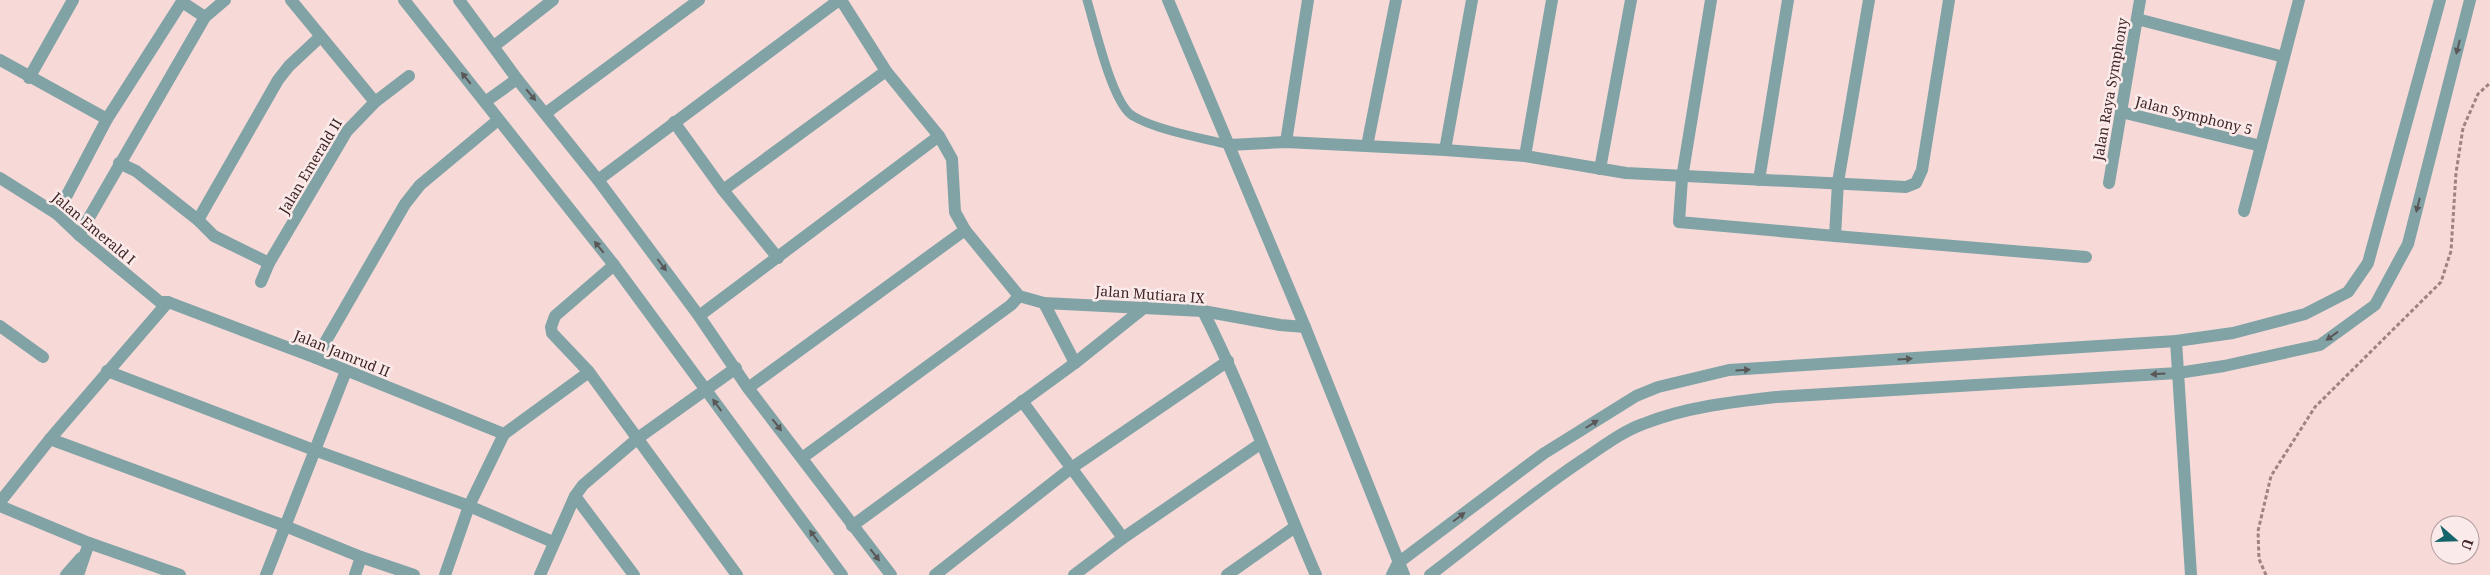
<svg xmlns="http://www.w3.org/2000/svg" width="2490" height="575" viewBox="0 0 2490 575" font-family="'Noto Serif',serif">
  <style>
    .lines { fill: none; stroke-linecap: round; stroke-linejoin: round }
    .path { stroke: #9f8381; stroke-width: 3; stroke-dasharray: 4 2.5; stroke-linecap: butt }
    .service { stroke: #82a3a6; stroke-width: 9 }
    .minor { stroke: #82a3a6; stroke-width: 12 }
    .oneway { fill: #5a5758 }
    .labels { text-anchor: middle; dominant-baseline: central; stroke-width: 5; stroke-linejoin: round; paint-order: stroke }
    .street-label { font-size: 14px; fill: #402524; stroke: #faebea }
  </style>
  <rect width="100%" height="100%" fill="#f7dad8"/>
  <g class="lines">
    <polyline class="path" points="2266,575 2259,559 2258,531 2271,476 2315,407 2441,282 2451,251 2456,173 2463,128 2478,94 2490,83"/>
    <path class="service" d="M1087,0C1095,26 1112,104 1133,116C1156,130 1202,138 1229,145"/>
    <g class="minor">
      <polyline points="291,0 375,102"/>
      <polyline points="404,0 614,265 842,575"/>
      <polyline points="459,0 517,79 598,180 699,316 748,388 891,575"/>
      <polyline points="841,0 886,71 939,136 952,159 955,212 965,230 1019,296"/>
      <polyline points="1168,0 1305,327 1404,575"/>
      <polyline points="1711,0 1682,178 1679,222 1835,236"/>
      <polyline points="1869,0 1838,182 1835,236 2086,257"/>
      <polyline points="182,2 205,17"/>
      <polyline points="2137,19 2284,57"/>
      <polyline points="494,46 553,0"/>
      <polyline points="0,60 107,119"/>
      <polyline points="29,78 73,0"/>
      <polyline points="485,102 517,79"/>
      <polyline points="2121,112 2261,146"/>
      <polyline points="546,113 699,0"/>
      <polyline points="674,122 723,190 778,258"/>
      <polyline points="1286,142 1308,0"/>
      <polyline points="1229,145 1286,142 1445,150 1525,156 1626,173 1906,187 1916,183 1922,170 1949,0"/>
      <polyline points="1367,146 1396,0"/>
      <polyline points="1445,150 1472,0"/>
      <polyline points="1525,156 1552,0"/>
      <polyline points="119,163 136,171 198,220 214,236 269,263"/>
      <polyline points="1600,169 1631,0"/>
      <polyline points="0,178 57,214 79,235 160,302 168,302 316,358 504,434"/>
      <polyline points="598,180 839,0"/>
      <polyline points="1759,180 1788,0"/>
      <polyline points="2109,183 2140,0"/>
      <polyline points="723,190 886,71"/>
      <polyline points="2244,211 2299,0"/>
      <polyline points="57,214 107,119 183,0"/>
      <polyline points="198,220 278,80 289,66 320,37"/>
      <polyline points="79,235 205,17 225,0"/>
      <polyline points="614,265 555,316 551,327 552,333 589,372 737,575"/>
      <polyline points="261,282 269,263 347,131 375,102 409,76"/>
      <polyline points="1019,296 1044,303 1203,311 1280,325 1305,327"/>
      <polyline points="1044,303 1075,363"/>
      <path d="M1203,311C1246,396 1278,488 1316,575"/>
      <polyline points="699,316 939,136"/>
      <polyline points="0,326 43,357"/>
      <polyline points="2176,341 2191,575"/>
      <polyline points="316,358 405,204 420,185 498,120"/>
      <polyline points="107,371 314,450 469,506 553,542"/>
      <polyline points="748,388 965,230"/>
      <polyline points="1022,401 1123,538"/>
      <polyline points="50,439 285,526 361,557 414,575"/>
      <polyline points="802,458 1011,305 1019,296"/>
      <polyline points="575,496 634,575"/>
      <polyline points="0,502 50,439 168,302"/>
      <polyline points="0,506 89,543 180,575"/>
      <polyline points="852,526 1075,363 1145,307"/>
      <polyline points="66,575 81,558"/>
      <polyline points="78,575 89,543"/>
      <polyline points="266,575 346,371"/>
      <polyline points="355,575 361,557"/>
      <polyline points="445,575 469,506 504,434 589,372"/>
      <polyline points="540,575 575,496 583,485 638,438 736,368"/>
      <polyline points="935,575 1070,469 1228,361"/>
      <polyline points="1074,575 1123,538 1260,444"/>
      <polyline points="1227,575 1295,527"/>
      <polyline points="1392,575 1398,563 1543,454 1636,396 1658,387 1729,370 2176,341 2233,333 2305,314 2348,292 2368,263 2440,0"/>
      <path d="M1430,575C1480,537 1529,496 1581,461C1601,448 1621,432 1643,424C1686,407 1731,402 1776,397L2178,373L2224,366L2320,345L2375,305L2408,244L2470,0"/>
    </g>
  </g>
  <defs><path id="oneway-solid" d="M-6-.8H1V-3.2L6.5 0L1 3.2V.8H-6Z" transform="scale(1.25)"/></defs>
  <g class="oneway">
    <use href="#oneway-solid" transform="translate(2458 47) rotate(104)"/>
    <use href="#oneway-solid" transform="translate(466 78) rotate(-129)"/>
    <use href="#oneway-solid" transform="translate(531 95) rotate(50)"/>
    <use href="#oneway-solid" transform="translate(2418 205) rotate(104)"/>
    <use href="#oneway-solid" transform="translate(599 247) rotate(-129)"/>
    <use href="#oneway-solid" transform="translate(662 265) rotate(53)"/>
    <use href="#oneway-solid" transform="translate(2332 336) rotate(144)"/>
    <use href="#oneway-solid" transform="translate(1905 359) rotate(-4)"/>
    <use href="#oneway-solid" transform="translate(1743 370) rotate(-3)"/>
    <use href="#oneway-solid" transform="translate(2158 374) rotate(177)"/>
    <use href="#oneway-solid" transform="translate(717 405) rotate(-126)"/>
    <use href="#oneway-solid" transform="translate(1592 424) rotate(-32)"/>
    <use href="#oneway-solid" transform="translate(777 425) rotate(52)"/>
    <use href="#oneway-solid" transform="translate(1459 517) rotate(-37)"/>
    <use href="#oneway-solid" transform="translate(814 536) rotate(-126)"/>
    <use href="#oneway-solid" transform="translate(875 555) rotate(52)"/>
  </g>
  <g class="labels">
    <g class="street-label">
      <text transform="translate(2110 89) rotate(-80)">Jalan Raya Symphony</text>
      <text transform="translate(2194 115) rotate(14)">Jalan Symphony 5</text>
      <text transform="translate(310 166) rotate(-59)">Jalan Emerald II</text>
      <text transform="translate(94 228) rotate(40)">Jalan Emerald I</text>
      <text transform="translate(1150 294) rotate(4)">Jalan Mutiara IX</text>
      <text transform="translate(342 353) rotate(22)">Jalan Jamrud II</text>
    </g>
  </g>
  <g transform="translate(2455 540) rotate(110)"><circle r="24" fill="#faebea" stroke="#b09c9b"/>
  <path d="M0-4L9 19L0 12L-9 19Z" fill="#146469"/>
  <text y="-8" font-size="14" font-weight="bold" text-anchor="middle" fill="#402524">U</text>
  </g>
</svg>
